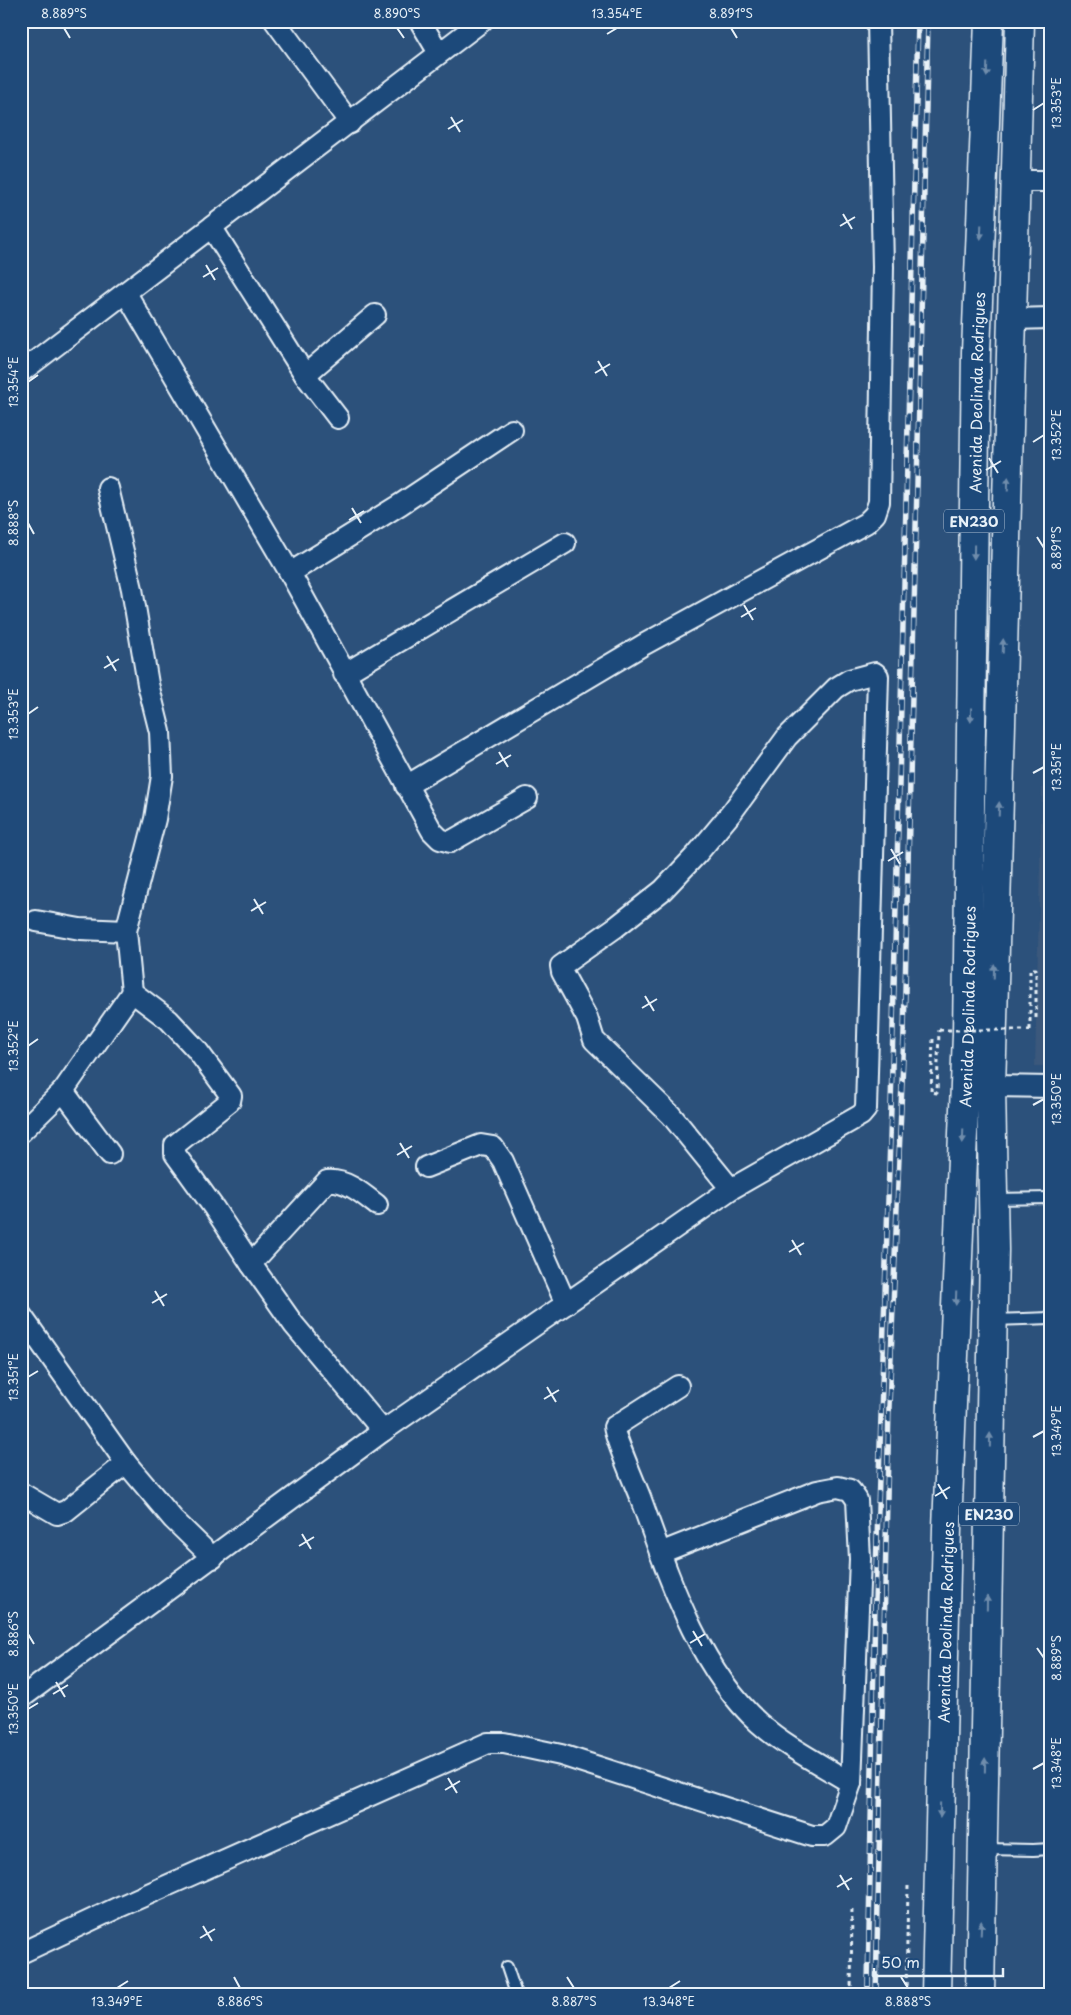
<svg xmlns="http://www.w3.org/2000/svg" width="1071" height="2015" viewBox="0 0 1071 2015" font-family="'Playpen Sans',sans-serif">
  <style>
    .built { fill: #3b597c }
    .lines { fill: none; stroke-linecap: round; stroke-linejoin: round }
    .service-casing { stroke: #e8f1f8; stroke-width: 14 }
    .minor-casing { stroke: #e8f1f8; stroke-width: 24 }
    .trunk-casing { stroke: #e8f1f8; stroke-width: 31 }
    .path { stroke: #e8f1f8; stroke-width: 3; stroke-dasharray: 4 4; stroke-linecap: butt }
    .service { stroke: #1f4a7a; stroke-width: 10 }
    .minor { stroke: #1f4a7a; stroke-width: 20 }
    .trunk { stroke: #1f4a7a; stroke-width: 28 }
    .rail-casing { stroke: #e8f1f8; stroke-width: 5.5 }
    .rail { stroke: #1f4a7a; stroke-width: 4; stroke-dasharray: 11; stroke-linecap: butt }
    .path-bridge { stroke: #e8f1f8; stroke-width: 3; stroke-dasharray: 4 4; stroke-linecap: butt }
    .oneway { fill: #6f8dac }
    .ticks { fill: none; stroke: #e8f1f8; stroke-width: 2 }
    .labels { text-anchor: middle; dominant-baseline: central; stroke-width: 4; stroke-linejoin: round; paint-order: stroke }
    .shield { fill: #1f4a7a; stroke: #acbfd2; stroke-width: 1 }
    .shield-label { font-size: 14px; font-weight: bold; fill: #e8f1f8 }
    .street-label { font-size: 15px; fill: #e8f1f8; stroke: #1f4a7a }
    .neatline { fill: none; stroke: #e8f1f8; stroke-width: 2 }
    .ticks-label { font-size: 12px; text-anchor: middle; fill: #e8f1f8 }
  </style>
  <rect width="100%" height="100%" fill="#2c517b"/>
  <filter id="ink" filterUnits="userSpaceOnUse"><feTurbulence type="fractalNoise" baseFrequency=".02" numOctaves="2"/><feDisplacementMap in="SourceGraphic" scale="10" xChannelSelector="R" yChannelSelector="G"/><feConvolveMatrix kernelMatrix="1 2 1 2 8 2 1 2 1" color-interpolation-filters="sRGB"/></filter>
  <g filter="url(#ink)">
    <polygon class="built" points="1050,470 1050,1066 1035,1066"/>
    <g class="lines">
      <defs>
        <g id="service">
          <polyline points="993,1199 1050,1198"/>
          <polyline points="993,1320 1050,1318"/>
          <polyline points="985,1849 1033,1850 1050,1849"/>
          <polyline points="507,1967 516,1994"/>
        </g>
        <g id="minor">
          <polyline points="275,21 350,123"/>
          <polyline points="420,21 439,53"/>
          <polyline points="1016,181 1050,181"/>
          <polyline points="212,228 305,375 338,418"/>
          <polyline points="126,293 290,573 432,831 440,839 450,842 527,798"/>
          <polyline points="1013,319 1050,318"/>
          <polyline points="21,372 482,21"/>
          <polyline points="305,375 375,315"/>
          <polyline points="108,488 132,589 148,684 160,732 162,776 155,819 126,931 132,992 169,1020 197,1050 231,1096 230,1101 175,1145 175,1154 214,1208 251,1264 294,1325 383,1431"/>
          <polyline points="290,573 401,504 512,430"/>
          <polyline points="344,674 565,543"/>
          <polyline points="406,786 643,645 866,523 875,514 879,502 883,267 878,21"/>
          <polyline points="36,921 80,929 126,931"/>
          <polyline points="991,1086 1050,1087"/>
          <polyline points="63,1091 110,1154"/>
          <polyline points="21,1132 63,1091 132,992"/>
          <polyline points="426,1167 481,1145 493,1147 503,1161 566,1304"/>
          <path d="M251,1264L327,1181C346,1179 363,1194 377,1205"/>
          <polyline points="21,1315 126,1463 173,1519 213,1558"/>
          <polyline points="21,1493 57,1514 66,1511 126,1463"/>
          <polyline points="660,1553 817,1491 838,1487 850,1490 857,1500 860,1559 851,1783"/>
          <polyline points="21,1698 383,1431 731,1189 861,1115 866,1109 878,676 875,673 849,680 836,688 787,737 732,812 697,854 663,890 616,927 561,966 562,972 587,1018 594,1040 671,1115 731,1189"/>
          <path d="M21,1953L119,1907L488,1743H504L561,1755L812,1836H825L836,1827L851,1783C820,1764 786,1747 759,1723C697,1667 668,1574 640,1497C636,1487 613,1432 614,1427L678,1386"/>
        </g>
        <g id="trunk">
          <path id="s1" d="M936,1994L947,1528L967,1035L976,352L989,21"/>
          <polyline points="980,1994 994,1250 991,1086 993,1020 1020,21"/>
        </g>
      </defs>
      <use href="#service" class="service-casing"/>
      <use href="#minor" class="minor-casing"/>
      <use href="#trunk" class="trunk-casing"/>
      <g class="path">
        <polyline points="1030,1030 1030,969 1036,969 1036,1021"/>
        <polyline points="933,1039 931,1092 937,1093 939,1030"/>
        <polyline points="851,1994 852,1906"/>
        <polyline points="906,1994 908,1886"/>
      </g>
      <use href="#service" class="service"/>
      <use href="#minor" class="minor"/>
      <use href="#trunk" class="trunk"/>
      <defs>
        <g id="rail">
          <polyline points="868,1986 875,1602 891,1107 918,21"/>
          <polyline points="876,1994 889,1407 904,1033 928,21"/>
        </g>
      </defs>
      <use href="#rail" class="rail-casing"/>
      <use href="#rail" class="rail"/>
      <polyline class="path-bridge" points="939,1030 1030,1030"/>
    </g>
    <defs><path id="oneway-solid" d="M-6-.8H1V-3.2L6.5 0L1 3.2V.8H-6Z" transform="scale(1.25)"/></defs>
    <g class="oneway">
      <use href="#oneway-solid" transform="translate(987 70) rotate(92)"/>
      <use href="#oneway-solid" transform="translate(981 232) rotate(92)"/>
      <use href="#oneway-solid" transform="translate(1008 484) rotate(-88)"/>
      <use href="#oneway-solid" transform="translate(974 552) rotate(91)"/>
      <use href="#oneway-solid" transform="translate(1003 646) rotate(-88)"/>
      <use href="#oneway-solid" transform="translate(971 715) rotate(91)"/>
      <use href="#oneway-solid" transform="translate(999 809) rotate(-88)"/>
      <use href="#oneway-solid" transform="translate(994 971) rotate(-88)"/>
      <use href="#oneway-solid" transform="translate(963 1136) rotate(92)"/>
      <use href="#oneway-solid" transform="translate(956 1298) rotate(92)"/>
      <use href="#oneway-solid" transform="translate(990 1440) rotate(-89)"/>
      <use href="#oneway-solid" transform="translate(987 1603) rotate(-89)"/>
      <use href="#oneway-solid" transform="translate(985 1765) rotate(-89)"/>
      <use href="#oneway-solid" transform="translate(940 1810) rotate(91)"/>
      <use href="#oneway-solid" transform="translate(981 1928) rotate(-88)"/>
    </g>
  </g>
  <path class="ticks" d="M64,28L70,38M397,28L404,38M731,28L737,38M607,34L617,28M1033,110L1044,103M451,117L460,132M448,129L463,120M843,214L852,229M840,226L855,217M206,265L215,280M203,277L218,268M598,361L607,376M595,373L610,364M28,382L38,375M1033,442L1044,435M989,458L998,473M986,470L1001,461M352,508L361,523M349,520L364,511M28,523L34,534M1037,537L1044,548M744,605L753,620M741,617L756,608M107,656L116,671M104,668L119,659M28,714L38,707M499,752L508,767M496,764L511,755M1033,773L1044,767M891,849L900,864M888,861L903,852M254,899L263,914M251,911L266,902M645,996L654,1011M642,1008L657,999M28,1046L38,1039M1033,1105L1044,1099M400,1143L409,1158M397,1155L412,1146M792,1240L801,1255M789,1252L804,1243M155,1291L164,1306M152,1303L167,1294M28,1377L38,1371M547,1387L556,1402M544,1399L559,1390M1033,1437L1044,1431M938,1484L947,1499M935,1496L950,1487M302,1534L311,1549M299,1546L314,1537M693,1631L702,1646M28,1634L34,1644M690,1643L705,1634M1037,1648L1044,1658M56,1682L65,1697M53,1694L68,1685M28,1709L38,1703M1033,1769L1044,1763M448,1778L457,1793M445,1790L460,1781M840,1875L849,1890M837,1887L852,1878M203,1926L212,1941M200,1938L215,1929M234,1977L240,1988M567,1977L574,1988M901,1977L908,1988M117,1988L128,1981M669,1988L680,1981"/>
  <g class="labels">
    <g class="shield">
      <rect x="944" y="509.5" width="60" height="23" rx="4"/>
      <rect x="959" y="1502.5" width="60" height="23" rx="4"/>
    </g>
    <g class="shield-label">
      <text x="974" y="521">EN230</text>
      <text x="989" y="1514">EN230</text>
    </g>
    <g class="street-label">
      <text stroke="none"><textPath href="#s1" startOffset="1602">Avenida Deolinda Rodrigues</textPath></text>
      <text stroke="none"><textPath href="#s1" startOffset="988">Avenida Deolinda Rodrigues</textPath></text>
      <text stroke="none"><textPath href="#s1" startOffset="372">Avenida Deolinda Rodrigues</textPath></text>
    </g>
  </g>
  <rect width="1071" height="2015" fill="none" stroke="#1f4a7a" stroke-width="55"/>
  <path d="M874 1968v8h129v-8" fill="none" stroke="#e8f1f8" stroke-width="2.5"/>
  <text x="881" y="1968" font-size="15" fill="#e8f1f8" stroke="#1f4a7a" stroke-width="4" paint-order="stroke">50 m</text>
  <rect x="28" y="28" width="1016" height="1960" class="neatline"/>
  <g class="ticks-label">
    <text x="64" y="18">8.889°S</text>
    <text x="397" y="18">8.890°S</text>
    <text x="617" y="18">13.354°E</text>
    <text x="731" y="18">8.891°S</text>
    <text transform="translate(1057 103) rotate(-90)" y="4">13.353°E</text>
    <text transform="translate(14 382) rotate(-90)" y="4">13.354°E</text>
    <text transform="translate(1057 435) rotate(-90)" y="4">13.352°E</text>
    <text transform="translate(14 523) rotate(-90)" y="4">8.888°S</text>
    <text transform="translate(1057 548) rotate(-90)" y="4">8.891°S</text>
    <text transform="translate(14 714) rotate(-90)" y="4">13.353°E</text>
    <text transform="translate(1057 767) rotate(-90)" y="4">13.351°E</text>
    <text transform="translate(14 1046) rotate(-90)" y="4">13.352°E</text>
    <text transform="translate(1057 1099) rotate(-90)" y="4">13.350°E</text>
    <text transform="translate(14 1377) rotate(-90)" y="4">13.351°E</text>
    <text transform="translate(1057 1431) rotate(-90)" y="4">13.349°E</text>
    <text transform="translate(14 1634) rotate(-90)" y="4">8.886°S</text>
    <text transform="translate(1057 1658) rotate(-90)" y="4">8.889°S</text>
    <text transform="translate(14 1709) rotate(-90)" y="4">13.350°E</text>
    <text transform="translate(1057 1763) rotate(-90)" y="4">13.348°E</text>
    <text x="117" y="2006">13.349°E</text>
    <text x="240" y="2006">8.886°S</text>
    <text x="574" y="2006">8.887°S</text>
    <text x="669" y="2006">13.348°E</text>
    <text x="908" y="2006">8.888°S</text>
  </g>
</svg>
